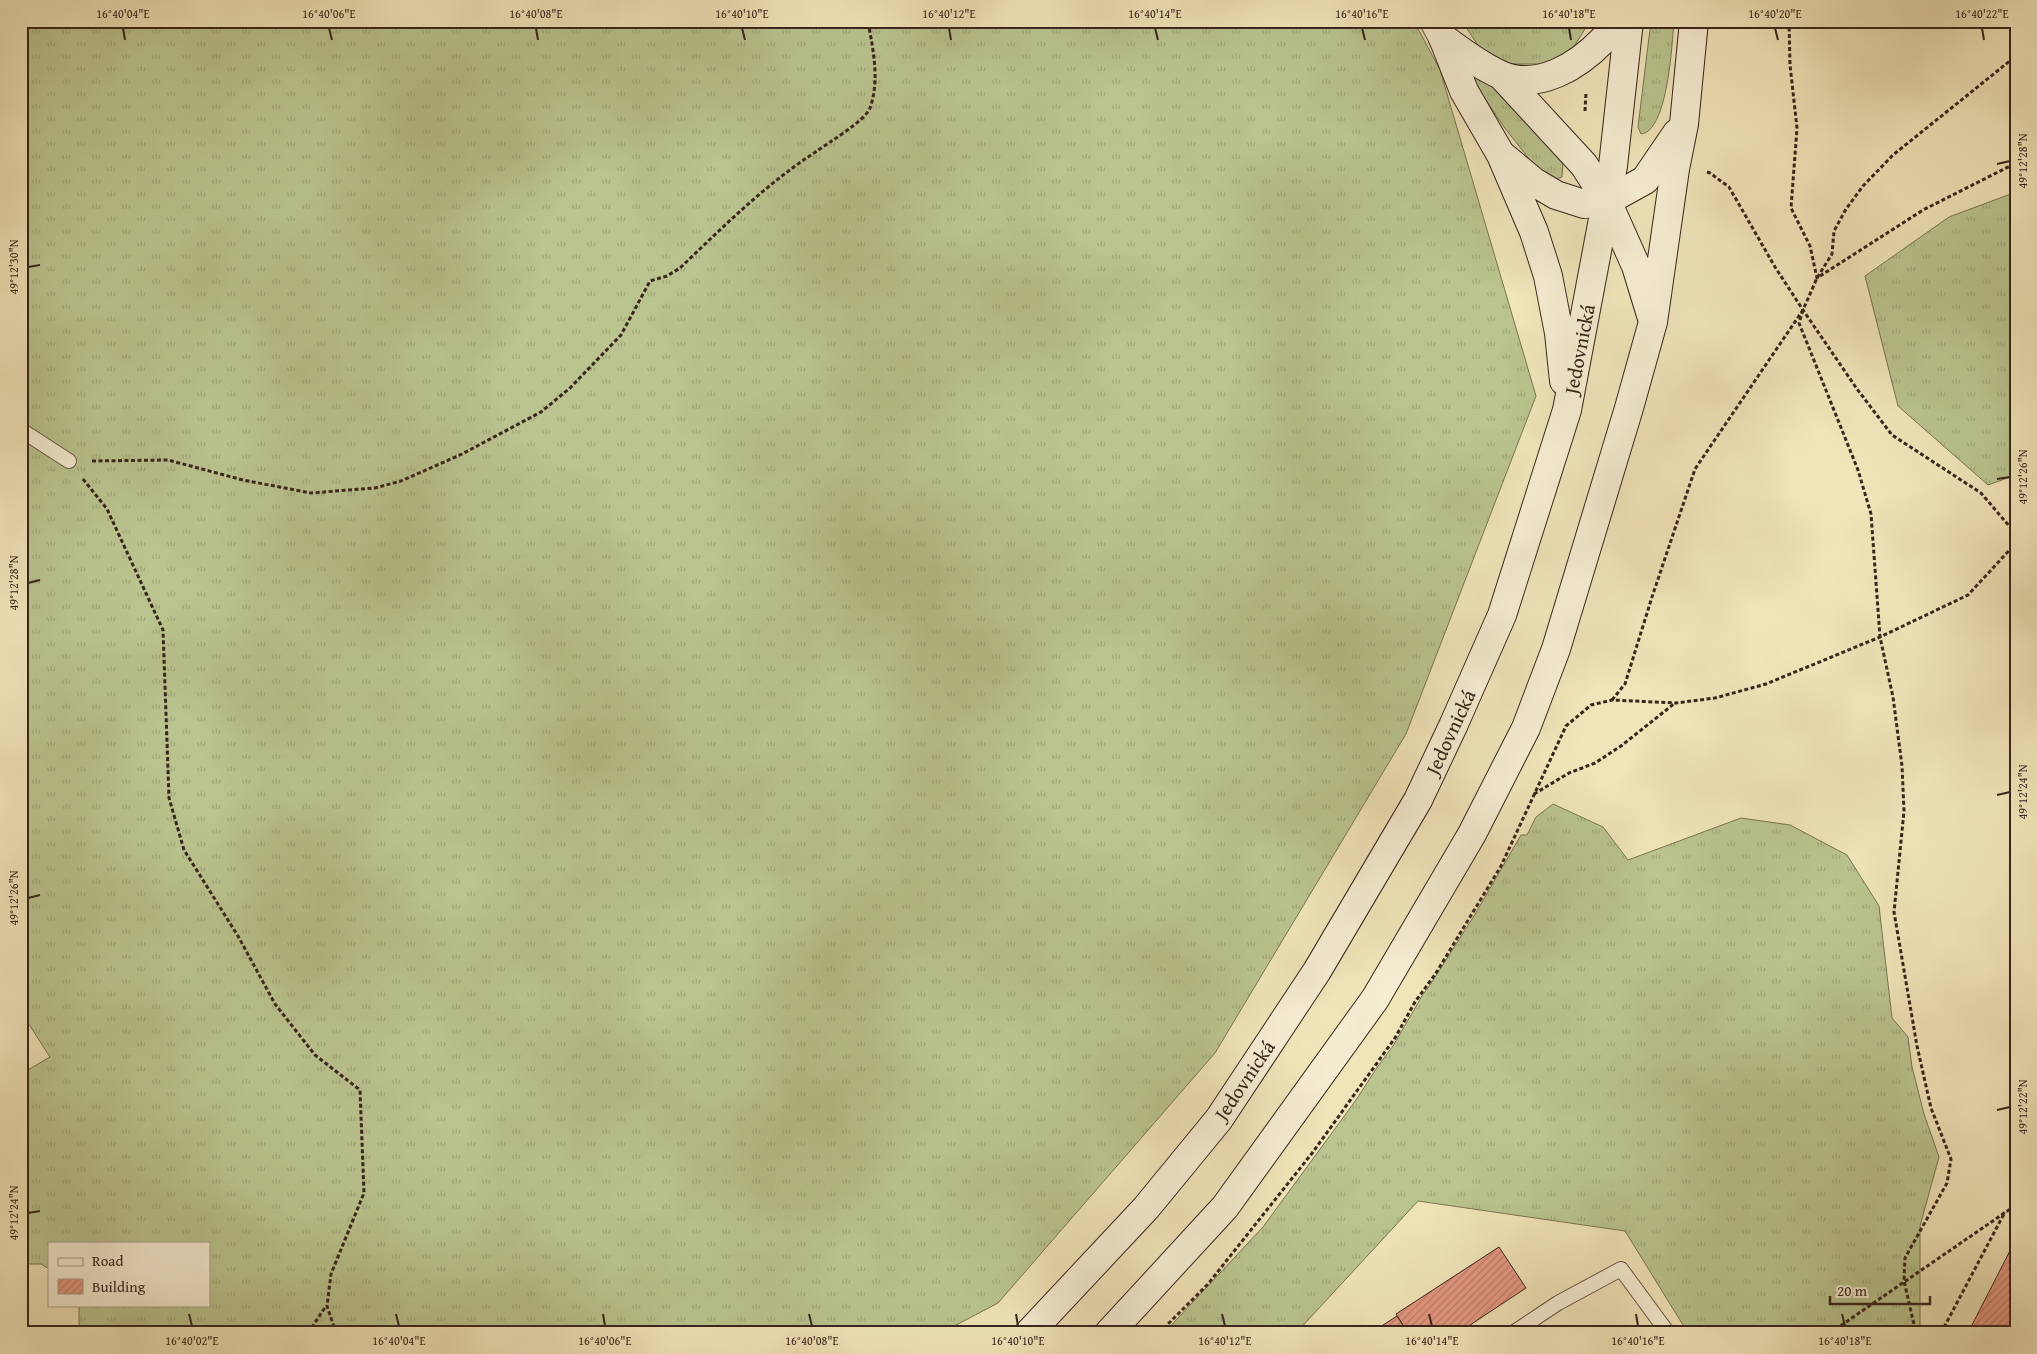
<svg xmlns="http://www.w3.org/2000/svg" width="2037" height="1354" viewBox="0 0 2037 1354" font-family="'Gentium Book Plus',serif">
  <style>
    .grass { fill: url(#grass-tufts); stroke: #797455 }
    .building { fill: url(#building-hatch); stroke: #38251b }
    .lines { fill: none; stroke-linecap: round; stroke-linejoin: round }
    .service-casing { stroke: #665542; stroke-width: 16 }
    .minor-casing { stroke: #665542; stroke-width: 30 }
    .secondary-casing { stroke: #38251b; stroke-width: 30 }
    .path { stroke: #38251b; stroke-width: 3; stroke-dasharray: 4 2.5; stroke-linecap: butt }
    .service { stroke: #f5edd2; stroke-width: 14 }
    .minor { stroke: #f5edd2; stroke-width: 28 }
    .secondary { stroke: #f5edd2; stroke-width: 28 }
    .ticks { fill: none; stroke: #38251b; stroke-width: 2 }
    .labels { text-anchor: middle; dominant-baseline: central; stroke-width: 4; stroke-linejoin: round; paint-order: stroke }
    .street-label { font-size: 20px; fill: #38251b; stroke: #f5edd2 }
    .neatline { fill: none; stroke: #38251b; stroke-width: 2 }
    .ticks-label { font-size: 12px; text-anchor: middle; fill: #38251b }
  </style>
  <defs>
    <pattern id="grass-tufts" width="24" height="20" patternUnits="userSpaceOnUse" patternTransform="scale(1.25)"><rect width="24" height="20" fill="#bac48f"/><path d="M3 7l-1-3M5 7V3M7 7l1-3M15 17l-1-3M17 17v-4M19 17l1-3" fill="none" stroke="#a1a87b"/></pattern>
    <pattern id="building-hatch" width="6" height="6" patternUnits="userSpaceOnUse" patternTransform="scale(1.25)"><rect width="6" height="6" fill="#e59983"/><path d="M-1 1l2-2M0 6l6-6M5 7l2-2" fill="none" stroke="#bb7d6a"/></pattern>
  </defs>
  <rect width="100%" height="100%" fill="#f0e4b9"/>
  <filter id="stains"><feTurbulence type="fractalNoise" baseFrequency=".004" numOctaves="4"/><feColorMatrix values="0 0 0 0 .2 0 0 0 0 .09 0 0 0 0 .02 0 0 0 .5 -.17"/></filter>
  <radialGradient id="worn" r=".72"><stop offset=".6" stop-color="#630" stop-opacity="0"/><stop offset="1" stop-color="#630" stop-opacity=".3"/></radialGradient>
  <g class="grass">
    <polygon points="21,21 1414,21 1440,70 1536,396 1406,734 1215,1053 998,1303 941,1333 79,1333 79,1305 209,1305 209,1243 49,1243 49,1269 41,1264 21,1264 21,1074 50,1057 21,1012"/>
    <polygon points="1462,21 1590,21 1575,45 1561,58 1544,64 1510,64 1479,47"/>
    <path d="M1651,21H1674C1672,43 1668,131 1641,134L1638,127Z"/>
    <polygon points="1477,76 1484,78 1563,162 1562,177 1553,180 1544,178 1504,127 1475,84 1473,79"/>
    <polygon points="2016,192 2016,475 1988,485 1898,406 1865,276 1949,217"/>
    <polygon points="1553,804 1603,827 1628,860 1741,818 1790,825 1847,855 1879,906 1892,1018 1908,1037 1912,1067 1924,1114 1939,1157 1920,1226 1920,1333 1688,1333 1625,1231 1418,1201 1296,1333 1164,1333 1263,1227 1356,1100 1378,1066 1393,1046 1422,996 1430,985 1474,916 1521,835 1527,835 1536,817"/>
  </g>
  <g class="building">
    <polygon points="2016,1239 2016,1333 1977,1333 1972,1325"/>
    <polygon points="1499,1247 1526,1288 1458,1333 1408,1333 1396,1314"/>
    <polygon points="1397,1316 1408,1333 1371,1333"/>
  </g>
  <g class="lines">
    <defs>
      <g id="service">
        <polyline points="21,430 69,461"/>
        <polyline points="1513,1333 1558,1303 1621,1269 1668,1333"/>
      </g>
      <polyline id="minor" points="1434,21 1443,38"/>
      <g id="secondary">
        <polyline points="1443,38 1464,91 1501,155 1534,232 1548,276 1559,333 1564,381"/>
        <path d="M1443,38C1461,51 1480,66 1501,75C1538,91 1578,66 1603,40C1608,35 1612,27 1616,21"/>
        <polyline points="1502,76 1584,165 1607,201 1636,266 1651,315"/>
        <polyline points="1504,157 1534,182 1556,195 1584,204 1607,201 1645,180 1677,133"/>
        <polyline points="1029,1333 1146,1208 1219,1119 1317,971 1418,800 1453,726 1502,615 1567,410 1613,166 1629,21"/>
        <polyline points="1109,1333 1225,1207 1375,999 1472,834 1526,728 1556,649 1629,408 1653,322 1675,169 1684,124 1694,21"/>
      </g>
    </defs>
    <use href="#service" class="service-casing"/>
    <use href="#minor" class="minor-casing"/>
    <use href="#secondary" class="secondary-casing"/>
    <g class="path">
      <polyline points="1789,21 1790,65 1797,128 1791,208 1810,246 1817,278 1923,210 2016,163"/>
      <polyline points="1585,111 1586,93"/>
      <polyline points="1707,172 1710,173 1729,187 1775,267 1803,310 1857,389 1892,435 1981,493 2016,534"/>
      <polyline points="1803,310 1799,323 1858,470 1871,514 1880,637 1893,697 1902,766 1904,811 1894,912 1917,1046 1931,1108 1951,1159 1947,1183 1905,1258 1904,1281 1916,1333"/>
      <path d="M92,461L168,460L243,480L311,493L375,488L401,481L462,454L541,412L570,388L621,335L650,281L667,276L680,268C724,226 766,184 817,151C828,143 866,120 870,108C880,80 873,50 868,21"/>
      <polyline points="83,479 107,509 163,630 169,798 184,850 238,936 275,1004 315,1055 360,1090 364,1193 331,1274 327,1306 336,1333"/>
      <polyline points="1612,700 1625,684 1652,597 1695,469 1803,310 1817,278 1832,254 1834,231 1846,209 1863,186 1893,155 2016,56"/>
      <polyline points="1534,794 1569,773 1595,763 1621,746 1675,703"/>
      <polyline points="308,1333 326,1306"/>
      <polyline points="1159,1333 1208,1284 1235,1250 1313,1152 1395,1038 1415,1002 1436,973 1501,866 1566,726 1591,705 1612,700 1676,703 1715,698 1766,684 1880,637 1968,595 2016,543"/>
      <polyline points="1830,1333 2016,1205"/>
      <polyline points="1941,1333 2005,1212"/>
    </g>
    <use href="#service" class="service"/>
    <use href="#minor" class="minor"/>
    <use href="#secondary" class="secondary"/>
  </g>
  <path class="ticks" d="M123,28L125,40M329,28L332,40M536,28L538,40M742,28L745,40M949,28L951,40M1155,28L1158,40M1362,28L1365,40M1569,28L1571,40M1775,28L1778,40M1982,28L1984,40M1997,164L2010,161M28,267L40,265M1997,479L2010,477M28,583L40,580M1997,795L2010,792M28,898L40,895M1997,1110L2010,1107M28,1213L40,1211M189,1314L192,1326M396,1314L399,1326M603,1314L605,1326M809,1314L812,1326M1016,1314L1018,1326M1222,1314L1225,1326M1429,1314L1432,1326M1636,1314L1638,1326M1842,1314L1845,1326"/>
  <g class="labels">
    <g class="street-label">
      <text transform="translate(1579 349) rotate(-79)">Jedovnická</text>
      <text transform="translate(1450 732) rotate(-65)">Jedovnická</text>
      <text transform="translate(1244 1080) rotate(-56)">Jedovnická</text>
    </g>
  </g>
  <rect width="2037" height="1354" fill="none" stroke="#f0e4b9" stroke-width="55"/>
  <rect x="48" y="1242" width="162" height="65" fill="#f5edd2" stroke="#a99d89"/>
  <rect x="58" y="1258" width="25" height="8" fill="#f5edd2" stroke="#a99d89"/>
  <text x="92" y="1266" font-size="15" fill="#38251b">Road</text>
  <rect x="58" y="1279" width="25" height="15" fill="url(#building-hatch)" stroke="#a99d89"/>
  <text x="92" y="1292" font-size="15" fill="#38251b">Building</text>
  <path d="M1830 1296v8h100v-8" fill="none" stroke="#38251b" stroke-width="2.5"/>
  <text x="1837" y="1296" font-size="15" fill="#38251b" stroke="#f5edd2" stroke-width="4" paint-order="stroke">20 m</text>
  <rect x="28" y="28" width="1982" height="1298" class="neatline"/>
  <g class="ticks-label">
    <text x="123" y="18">16°40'04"E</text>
    <text x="329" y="18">16°40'06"E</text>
    <text x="536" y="18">16°40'08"E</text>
    <text x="742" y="18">16°40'10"E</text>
    <text x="949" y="18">16°40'12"E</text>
    <text x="1155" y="18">16°40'14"E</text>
    <text x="1362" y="18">16°40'16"E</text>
    <text x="1569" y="18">16°40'18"E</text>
    <text x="1775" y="18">16°40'20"E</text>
    <text x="1982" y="18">16°40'22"E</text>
    <text transform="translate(2023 161) rotate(-90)" y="4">49°12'28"N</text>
    <text transform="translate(14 267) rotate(-90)" y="4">49°12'30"N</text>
    <text transform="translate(2023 477) rotate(-90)" y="4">49°12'26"N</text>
    <text transform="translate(14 583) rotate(-90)" y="4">49°12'28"N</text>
    <text transform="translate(2023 792) rotate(-90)" y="4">49°12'24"N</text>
    <text transform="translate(14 898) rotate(-90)" y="4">49°12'26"N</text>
    <text transform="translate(2023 1107) rotate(-90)" y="4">49°12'22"N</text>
    <text transform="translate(14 1213) rotate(-90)" y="4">49°12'24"N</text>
    <text x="192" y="1345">16°40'02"E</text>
    <text x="399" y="1345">16°40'04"E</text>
    <text x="605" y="1345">16°40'06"E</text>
    <text x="812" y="1345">16°40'08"E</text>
    <text x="1018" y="1345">16°40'10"E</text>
    <text x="1225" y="1345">16°40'12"E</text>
    <text x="1432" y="1345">16°40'14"E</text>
    <text x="1638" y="1345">16°40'16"E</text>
    <text x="1845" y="1345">16°40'18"E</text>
  </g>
  <rect width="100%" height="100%" filter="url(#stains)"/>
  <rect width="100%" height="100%" fill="url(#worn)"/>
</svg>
